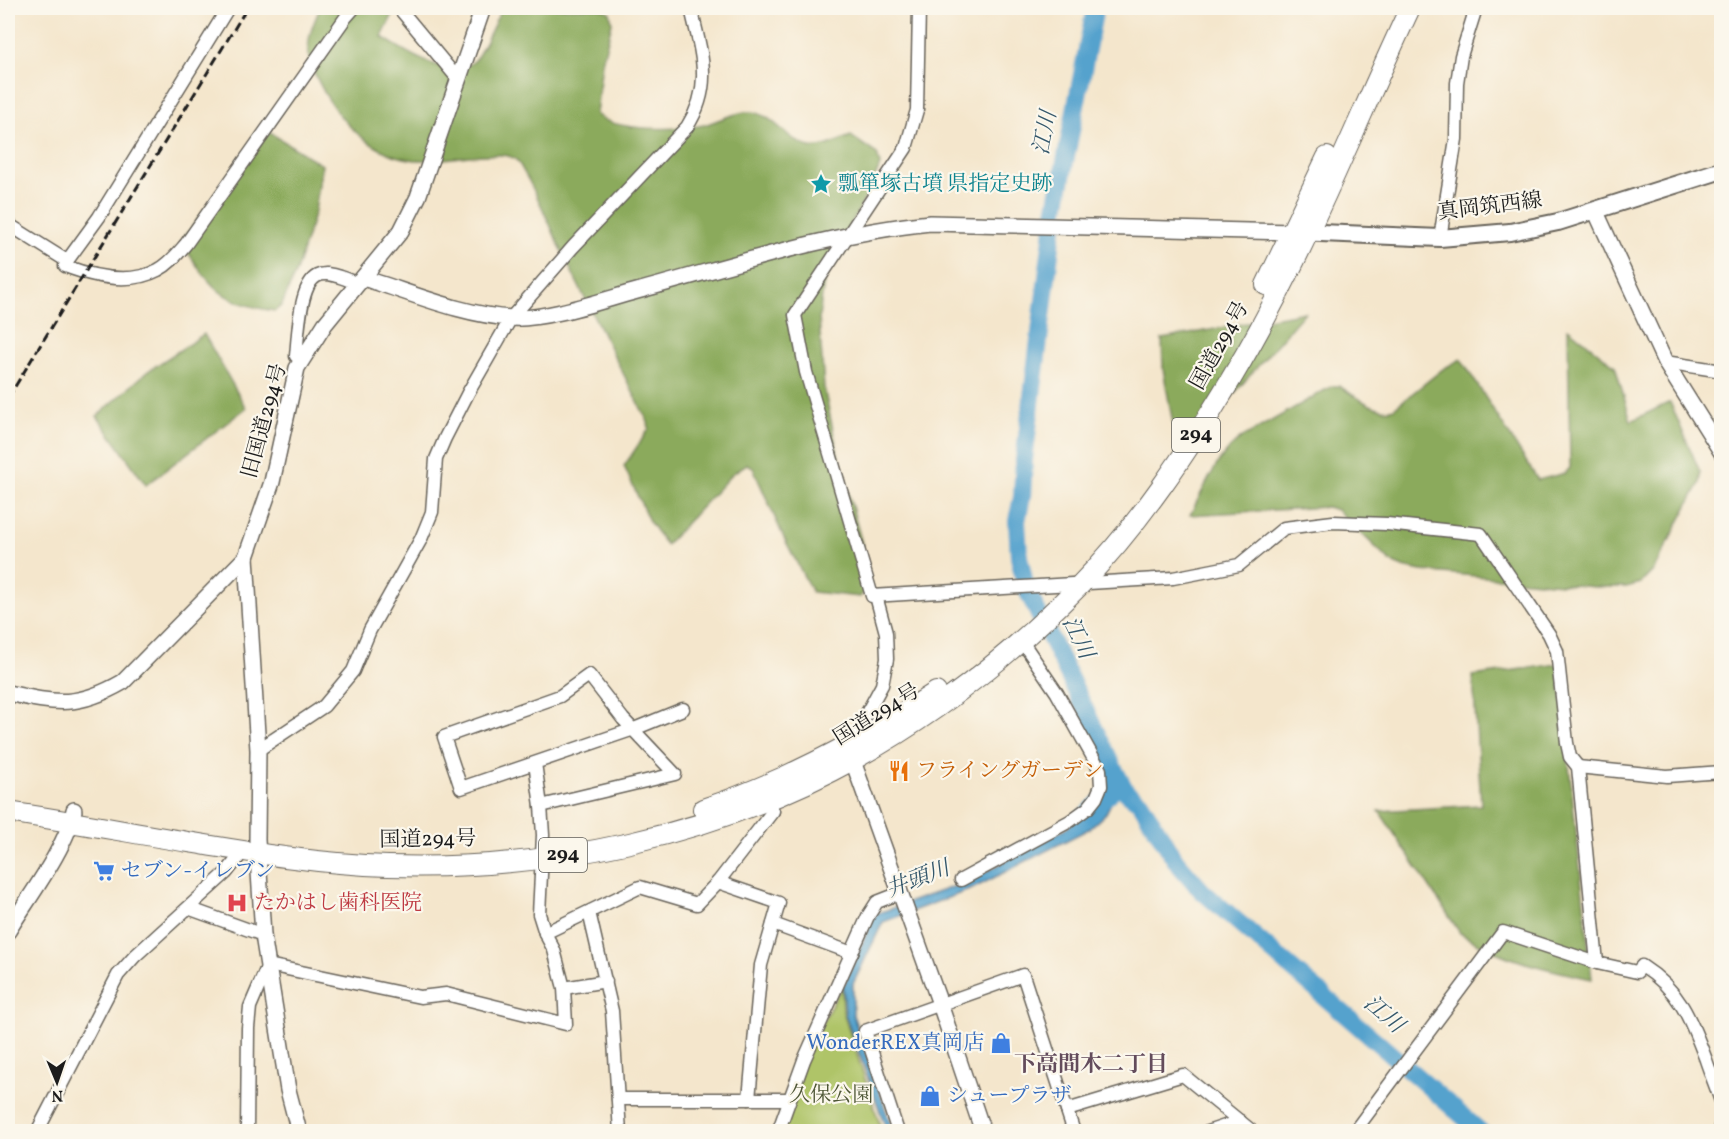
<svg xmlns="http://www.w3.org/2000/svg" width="1729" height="1139" viewBox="0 0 1729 1139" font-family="Vollkorn,'Noto Serif JP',serif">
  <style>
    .green { fill: #afc468; stroke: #667042; stroke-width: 1.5 }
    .forest { fill: #8baa5c; stroke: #54633c; stroke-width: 1.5 }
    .water { fill: #54a2cd; stroke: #385f74; stroke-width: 1.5 }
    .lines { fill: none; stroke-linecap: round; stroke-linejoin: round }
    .river { stroke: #54a2cd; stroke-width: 18 }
    .minor-casing { stroke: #68635a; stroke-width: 15 }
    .tertiary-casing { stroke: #68635a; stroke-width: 18 }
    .secondary-casing { stroke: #68635a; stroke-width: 20 }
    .trunk-casing { stroke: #68635a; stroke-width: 22 }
    .minor { stroke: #fff; stroke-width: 12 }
    .tertiary { stroke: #fff; stroke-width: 15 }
    .secondary { stroke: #fff; stroke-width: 16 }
    .trunk { stroke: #fff; stroke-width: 20 }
    .rail { stroke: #1c1c1c; stroke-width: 3; stroke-dasharray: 9 4.5; stroke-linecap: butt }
    .labels { text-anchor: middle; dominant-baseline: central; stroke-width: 4.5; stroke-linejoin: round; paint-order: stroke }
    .shield { fill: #fbf7ec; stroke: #5f5e5a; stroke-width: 1.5 }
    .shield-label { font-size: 20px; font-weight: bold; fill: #1c1c1c }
    .culture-label { font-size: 21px; fill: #0d838f; stroke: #fbf7ec; text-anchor: start }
    .street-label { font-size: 21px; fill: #1c1c1c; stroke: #fbf7ec }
    .food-label { font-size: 21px; fill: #c56008; stroke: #fbf7ec; text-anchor: start }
    .shop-label { font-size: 21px; fill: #366cbe; stroke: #fbf7ec; text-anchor: start }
    .health-label { font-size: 21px; fill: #be3a42; stroke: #fbf7ec; text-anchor: start }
    .park-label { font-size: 21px; fill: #4f5737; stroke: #fbf7ec }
    .water-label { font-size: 22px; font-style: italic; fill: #35586c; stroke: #fbf7ec }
    .neighbourhood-label { font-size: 22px; font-weight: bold; fill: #634c5c; stroke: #fbf7ec }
  </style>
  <rect width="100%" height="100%" fill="#fbf7ec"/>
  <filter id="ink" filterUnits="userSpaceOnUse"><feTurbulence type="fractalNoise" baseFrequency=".0167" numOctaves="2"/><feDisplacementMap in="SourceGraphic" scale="12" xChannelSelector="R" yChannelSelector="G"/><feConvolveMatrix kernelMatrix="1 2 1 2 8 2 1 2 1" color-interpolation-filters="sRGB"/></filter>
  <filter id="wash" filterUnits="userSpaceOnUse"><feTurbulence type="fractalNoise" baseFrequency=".008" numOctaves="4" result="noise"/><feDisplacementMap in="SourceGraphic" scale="24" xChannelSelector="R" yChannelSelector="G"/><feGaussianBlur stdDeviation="1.35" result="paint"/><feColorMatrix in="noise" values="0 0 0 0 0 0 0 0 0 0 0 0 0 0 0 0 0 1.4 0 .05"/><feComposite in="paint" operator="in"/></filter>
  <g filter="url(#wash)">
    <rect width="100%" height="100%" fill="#f4e6cc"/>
    <polygon class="green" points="842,986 843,1012 882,1131 783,1132 803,1058"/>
    <g class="forest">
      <path d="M320,8H396L382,37C403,50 449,81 473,62C481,55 496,19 502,8H600L610,12L612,23L602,63L596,114C614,132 680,130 704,125C718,121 734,112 748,112C773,111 787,143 811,147C824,149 839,140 851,136L877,154L880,165L872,186L833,256L824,282L819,317L824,388L838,454L862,544L864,592L860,597L812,592L783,536L753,468L747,464L732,474L666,545L649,521L624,466L649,429L648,422C620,367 591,312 564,256C551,228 540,200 525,174C522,169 519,162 515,159C506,153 494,155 484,155C465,156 448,159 429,160C384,163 345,130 324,92C304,55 303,47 320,8Z"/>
      <path d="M264,129L322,165L315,211L297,269L282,305L275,311C218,303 211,286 181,242Z"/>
      <polygon points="1305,312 1179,457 1163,369 1162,339"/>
      <path d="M1568,328L1615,366L1631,421L1670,402L1700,472V483L1653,571L1641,583L1626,587H1595L1421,571L1403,567L1391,562L1337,510L1327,507L1190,515C1204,489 1218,453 1243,437L1332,386H1339C1353,394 1378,415 1394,408L1443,369L1461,359L1538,480L1565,473L1570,468Z"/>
      <polygon points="204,334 246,408 146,485 97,416 148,371"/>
      <path d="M1558,664L1592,979C1545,969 1501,960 1460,933L1379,811L1481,805L1473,676Z"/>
    </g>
    <path class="water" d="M1107,769L1118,789L1106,813L1089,829L972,889L883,922L853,984V1015L893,1131H887L845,1014L843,987L875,914L967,882L1094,813C1106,799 1108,786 1107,769Z"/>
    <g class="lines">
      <g class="river">
        <polyline points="1095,8 1055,213 1024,460 1022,497 1017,521 1019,557 1026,588 1115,771 1127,793 1140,802 1176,861 1202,891 1481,1132"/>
        <polyline points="1078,823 1112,791 1114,782"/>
      </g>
    </g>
  </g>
  <g filter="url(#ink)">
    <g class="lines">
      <defs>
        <g id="minor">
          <polyline points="399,8 458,79"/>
          <polyline points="919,8 917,110 906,148 795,315 806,372 872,596 1173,578 1239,565 1284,528 1333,522 1387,524 1481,534 1549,634 1557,651 1567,743 1570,757 1578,767 1597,963"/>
          <polyline points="8,224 67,261 99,217 228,8"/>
          <polyline points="1440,238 1456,139 1457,83 1461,56 1476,8"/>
          <path d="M65,266C94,277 130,285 158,270C170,264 178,253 186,244L346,17L354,8"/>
          <path d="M302,360L296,356C298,338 299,285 317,276C325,272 332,275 340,277C346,279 352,281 357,284"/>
          <polyline points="1665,362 1722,371"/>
          <polyline points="861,738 862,722 882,685 887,659 886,633 876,596"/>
          <path d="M258,750L324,706L353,671L370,630L421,539L432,512L436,459L445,438L468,393L511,318L573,247L687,127C714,85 701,53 691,8"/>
          <polyline points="535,763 541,806 675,774 623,719 589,675 560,696 444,737 461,788 634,729 683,709"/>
          <polyline points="1578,767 1667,776 1722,772"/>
          <polyline points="961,880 1070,821 1088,808 1096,798 1101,786 1100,770 1090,752 1057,693 1021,640"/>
          <polyline points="718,882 779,903 761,965 749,1099"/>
          <polyline points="188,908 263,935"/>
          <polyline points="589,912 612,1011 620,1132"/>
          <polyline points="773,924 852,953"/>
          <polyline points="545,933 640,887 697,904 718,882 773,811 768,800"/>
          <polyline points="564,988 606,981"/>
          <polyline points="618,1099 789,1099"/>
          <polyline points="1067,1110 1183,1075 1253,1132"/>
          <polyline points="37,1132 118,975 135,956 226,873 238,858 241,851"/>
          <polyline points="247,1132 248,1028 250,1007 268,965 420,997 446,994 566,1024 564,988 554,950 545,933 539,914 543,835 541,806"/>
          <polyline points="778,1132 804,1060 868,916 877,902 900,893"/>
          <polyline points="898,1132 865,1031 1023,975 1074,1132"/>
          <polyline points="1207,1132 1240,1121"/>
          <path d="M1354,1132L1503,932L1597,963L1637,972L1642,966C1680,990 1691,1020 1706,1060C1711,1075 1717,1089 1722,1104"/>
          <polyline points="1719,1132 1722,1116"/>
        </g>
        <g id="tertiary">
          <polyline points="1595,210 1665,362 1722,453"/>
          <path d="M363,278C409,292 465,316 512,318C547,320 603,300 637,291C734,265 830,233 930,223L1292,232"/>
          <polyline points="246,557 258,750 257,840 263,935 288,1090 299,1132"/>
          <path d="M8,693C57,704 78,708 123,682L246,557L272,482L297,368L325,324L401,231L418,197L483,8"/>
          <polyline points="849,750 940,1004 983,1132"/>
          <path d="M8,931C28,898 67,847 74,810"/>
        </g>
        <polyline id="secondary" points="1297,232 1440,238 1510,232 1558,222 1722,170"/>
        <g id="trunk">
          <polyline points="1266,285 1327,157"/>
          <path d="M703,809C786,781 863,740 936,692"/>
          <path d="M8,812C68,821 128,832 188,842C254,853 321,864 388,866C548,871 715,836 856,758C938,713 1014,652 1080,585C1139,525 1188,451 1231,379C1302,261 1352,131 1410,8"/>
        </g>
      </defs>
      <use href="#minor" class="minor-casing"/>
      <use href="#tertiary" class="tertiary-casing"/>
      <use href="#secondary" class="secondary-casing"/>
      <use href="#trunk" class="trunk-casing"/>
      <use href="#minor" class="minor"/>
      <use href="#tertiary" class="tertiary"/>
      <use href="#secondary" class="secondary"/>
      <use href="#trunk" class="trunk"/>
      <polyline class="rail" points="8,398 247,8"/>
    </g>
  </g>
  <defs>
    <symbol id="sight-bare" viewBox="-9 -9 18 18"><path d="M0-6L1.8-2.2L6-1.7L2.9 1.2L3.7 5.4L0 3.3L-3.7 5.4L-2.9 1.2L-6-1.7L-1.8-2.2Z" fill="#0f9aa8" stroke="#fbf7ec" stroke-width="2.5" paint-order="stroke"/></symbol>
    <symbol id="restaurant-bare" viewBox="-9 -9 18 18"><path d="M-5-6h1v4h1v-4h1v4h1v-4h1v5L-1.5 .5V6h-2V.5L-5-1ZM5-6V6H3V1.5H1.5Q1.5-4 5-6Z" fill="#e8710a" stroke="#fbf7ec" stroke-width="2.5" paint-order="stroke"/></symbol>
    <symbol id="supermarket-bare" viewBox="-9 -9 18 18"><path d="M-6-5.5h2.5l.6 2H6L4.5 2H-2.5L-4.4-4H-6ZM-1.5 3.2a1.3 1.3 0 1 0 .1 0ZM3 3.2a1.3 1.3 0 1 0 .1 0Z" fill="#3f7fe0" stroke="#fbf7ec" stroke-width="2.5" paint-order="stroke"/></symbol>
    <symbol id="hospital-bare" viewBox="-9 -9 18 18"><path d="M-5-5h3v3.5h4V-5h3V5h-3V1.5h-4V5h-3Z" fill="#e0444e" stroke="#fbf7ec" stroke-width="2.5" paint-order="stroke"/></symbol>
    <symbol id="shop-bare" viewBox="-9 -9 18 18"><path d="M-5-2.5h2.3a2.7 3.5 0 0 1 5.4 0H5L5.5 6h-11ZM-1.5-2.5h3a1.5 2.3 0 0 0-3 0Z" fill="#3f7fe0" stroke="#fbf7ec" stroke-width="2.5" paint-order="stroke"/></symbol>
  </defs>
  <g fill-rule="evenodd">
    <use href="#sight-bare" x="806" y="169" width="30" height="30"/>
    <use href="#restaurant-bare" x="884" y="756" width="30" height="30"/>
    <use href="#supermarket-bare" x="89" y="856" width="30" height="30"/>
    <use href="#hospital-bare" x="222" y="888" width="30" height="30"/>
    <use href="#shop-bare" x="986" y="1028" width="30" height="30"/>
    <use href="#shop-bare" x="915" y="1081" width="30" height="30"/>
  </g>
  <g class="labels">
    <g class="shield">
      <rect x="1172" y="418" width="48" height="34" rx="4.5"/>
      <rect x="539" y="838" width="48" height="34" rx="4.5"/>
    </g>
    <g class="shield-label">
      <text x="1196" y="435">294</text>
      <text x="563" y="855">294</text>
    </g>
    <g class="culture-label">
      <text x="838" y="184">瓢箪塚古墳 県指定史跡</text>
    </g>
    <g class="street-label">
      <text transform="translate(1490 207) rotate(-7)">真岡筑西線</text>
      <text transform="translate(1220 346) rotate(-61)">国道294号</text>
      <text transform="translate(265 421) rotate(-75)">旧国道294号</text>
      <text transform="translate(877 715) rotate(-32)">国道294号</text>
      <text transform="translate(428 840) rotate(-1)">国道294号</text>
    </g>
    <g class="food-label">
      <text x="916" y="771">フライングガーデン</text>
    </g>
    <g class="shop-label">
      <text x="121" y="871">セブン-イレブン</text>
      <text x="984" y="1043" text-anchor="end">WonderREX真岡店</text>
      <text x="947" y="1096">シュープラザ</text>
    </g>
    <g class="health-label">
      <text x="254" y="903">たかはし歯科医院</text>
    </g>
    <g class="park-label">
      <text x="831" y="1095">久保公園</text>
    </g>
    <g class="water-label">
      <text transform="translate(1046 133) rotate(-79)">江川</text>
      <text transform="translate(1077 638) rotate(64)">江川</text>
      <text transform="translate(918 880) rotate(-21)">井頭川</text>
      <text transform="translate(1383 1015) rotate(41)">江川</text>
    </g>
    <g class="neighbourhood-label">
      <text x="1091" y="1065">下高間木二丁目</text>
    </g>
  </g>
  <rect width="1729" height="1139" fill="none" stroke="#fbf7ec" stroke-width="30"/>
  <g transform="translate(57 1082) rotate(178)" stroke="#fbf7ec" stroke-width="4.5" paint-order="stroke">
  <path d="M0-4.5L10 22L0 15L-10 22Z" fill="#1c1c1c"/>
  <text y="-9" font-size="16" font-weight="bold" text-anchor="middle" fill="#1c1c1c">N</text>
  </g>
</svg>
